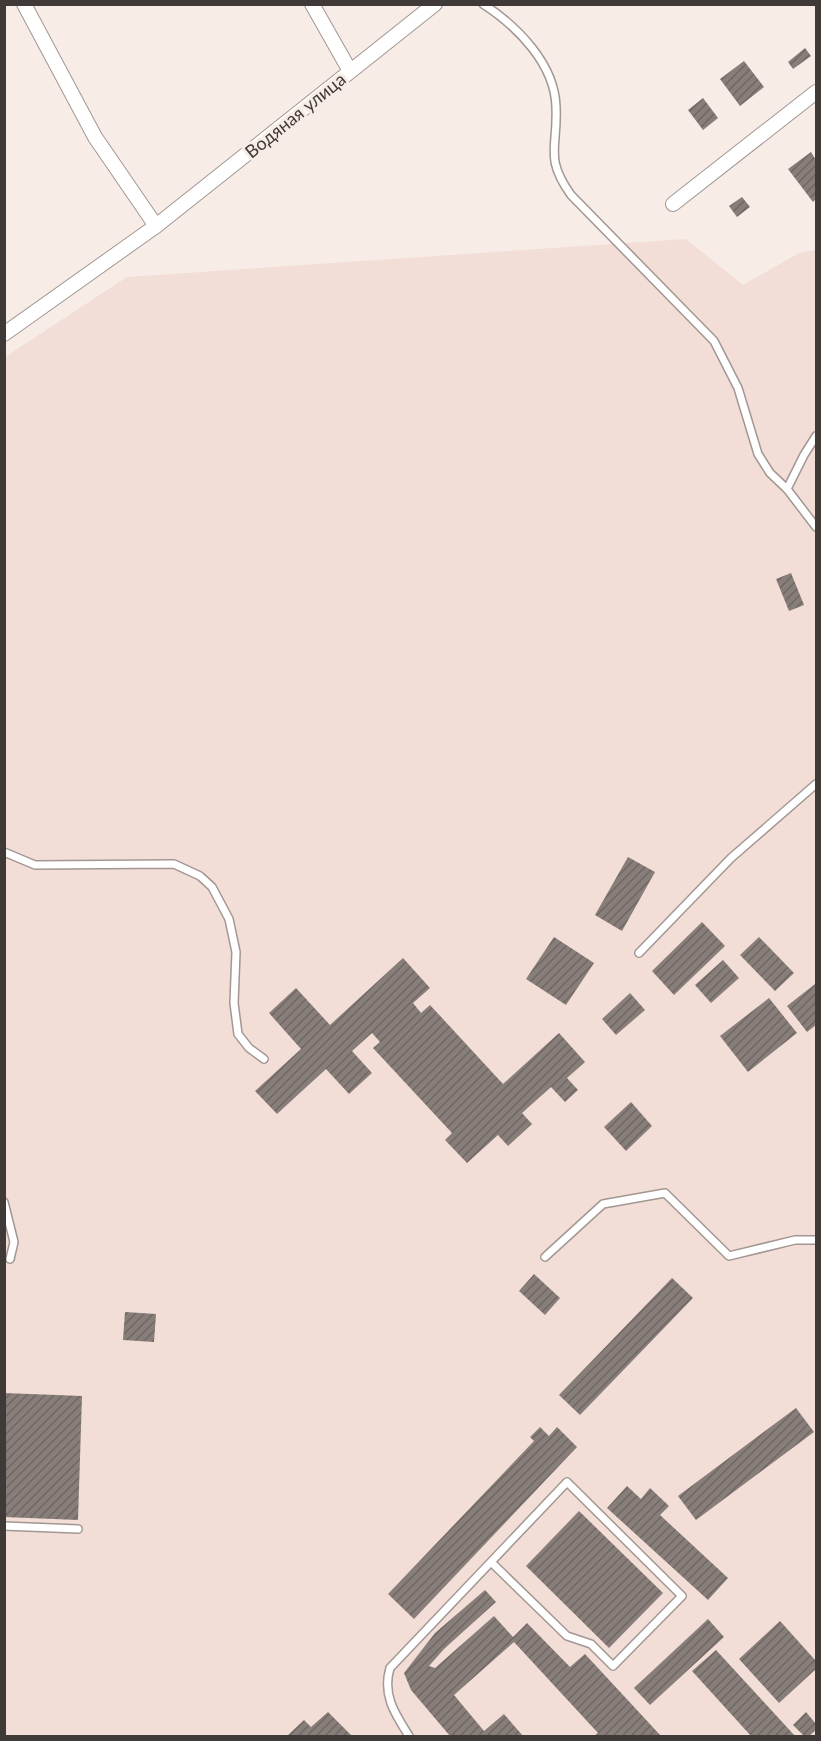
<svg xmlns="http://www.w3.org/2000/svg" width="821" height="1741" viewBox="0 0 821 1741" font-family="Lato,sans-serif">
  <style>
    .built { fill: #f2ded6 }
    .building { fill: url(#building-hatch) }
    .lines { fill: none; stroke-linecap: round; stroke-linejoin: round }
    .lane-casing { stroke: #a29793; stroke-width: 10 }
    .street-casing { stroke: #a29793; stroke-width: 16 }
    .lane { stroke: #fff; stroke-width: 7 }
    .street { stroke: #fff; stroke-width: 14 }
    .labels { text-anchor: middle; dominant-baseline: central; stroke-width: 6; stroke-linejoin: round; paint-order: stroke }
    .street-label { font-size: 18px; fill: #3f3a38; stroke: #f8ece7 }
  </style>
  <defs>
    <pattern id="building-hatch" width="6" height="6" patternUnits="userSpaceOnUse" patternTransform="scale(1.5)"><rect width="6" height="6" fill="#877d79"/><path d="M-1 1l2-2M0 6l6-6M5 7l2-2" fill="none" stroke="#706764"/></pattern>
  </defs>
  <rect width="100%" height="100%" fill="#f8ece7"/>
  <polygon class="built" points="686,239 743,285 799,253 816,250 816,1736 5,1736 5,357 127,277"/>
  <g class="building">
    <polygon points="805,48 811,56 793,69 788,62"/>
    <polygon points="744,61 764,87 740,106 720,79"/>
    <polygon points="703,98 718,118 703,130 688,110"/>
    <polygon points="811,152 816,160 816,199 813,202 788,169"/>
    <polygon points="742,197 750,207 737,217 729,206"/>
    <polygon points="791,573 804,605 789,611 776,579"/>
    <polygon points="628,857 655,872 622,931 595,915"/>
    <polygon points="702,922 725,946 674,995 652,971"/>
    <polygon points="554,937 594,963 566,1005 526,979"/>
    <polygon points="759,937 794,973 775,991 740,955"/>
    <polygon points="403,958 430,988 413,1003 421,1013 430,1005 503,1084 559,1033 585,1062 567,1078 578,1090 565,1102 551,1087 522,1113 532,1124 508,1146 498,1135 467,1163 445,1140 452,1133 373,1048 380,1042 372,1033 352,1051 372,1073 349,1094 326,1069 277,1114 255,1091 301,1049 269,1013 296,988 330,1025"/>
    <polygon points="723,960 739,978 711,1003 695,985"/>
    <polygon points="815,984 816,1025 807,1032 787,1006"/>
    <polygon points="630,993 645,1010 616,1035 602,1019"/>
    <polygon points="769,998 797,1033 748,1072 720,1036"/>
    <polygon points="631,1102 652,1126 626,1151 604,1127"/>
    <polygon points="534,1274 560,1298 545,1315 519,1291"/>
    <polygon points="672,1278 693,1298 580,1415 559,1395"/>
    <polygon points="125,1312 156,1314 154,1342 123,1340"/>
    <polygon points="4,1393 82,1396 78,1520 4,1517"/>
    <polygon points="796,1408 814,1432 696,1520 678,1496"/>
    <polygon points="540,1427 549,1436 557,1427 577,1447 414,1619 388,1594 534,1441 530,1437"/>
    <polygon points="627,1486 641,1499 650,1488 669,1506 660,1515 728,1578 708,1600 607,1508"/>
    <polygon points="579,1511 663,1593 609,1648 526,1566"/>
    <polygon points="485,1590 496,1602 444,1649 429,1666 435,1668 494,1616 513,1637 527,1623 570,1667 585,1654 661,1736 594,1736 598,1733 514,1642 454,1695 484,1731 504,1714 523,1736 450,1736 411,1690 404,1673 435,1633"/>
    <polygon points="708,1619 724,1637 650,1705 634,1688"/>
    <polygon points="780,1621 816,1661 816,1669 779,1703 739,1659"/>
    <polygon points="716,1650 795,1736 751,1736 692,1671"/>
    <polygon points="328,1712 352,1736 287,1736 304,1720 311,1727"/>
    <polygon points="806,1712 816,1724 816,1730 809,1736 804,1736 793,1725"/>
  </g>
  <g class="lines">
    <defs>
      <g id="lane">
        <path d="M483,4C517,26 555,64 556,107C558,148 544,157 571,195L714,341L738,388L758,454L770,473L787,489L816,527"/>
        <polyline points="787,489 804,455 816,436"/>
        <polyline points="4,852 35,865 174,864 200,876 212,887 229,919 236,952 234,1003 238,1034 249,1048 264,1059"/>
        <polyline points="639,953 731,858 816,784"/>
        <polyline points="4,1202 14,1242 10,1259"/>
        <polyline points="545,1257 603,1204 665,1193 729,1256 795,1240 816,1240"/>
        <polyline points="4,1526 78,1529"/>
        <path d="M409,1736C395,1714 382,1695 390,1668L567,1482L682,1596L613,1666L591,1644L567,1636L491,1562"/>
      </g>
      <g id="street">
        <polyline points="24,4 95,137 156,226"/>
        <polyline points="312,4 350,71"/>
        <polyline points="673,204 816,92"/>
        <polyline points="4,334 156,226 435,4"/>
      </g>
    </defs>
    <use href="#lane" class="lane-casing"/>
    <use href="#street" class="street-casing"/>
    <use href="#lane" class="lane"/>
    <use href="#street" class="street"/>
  </g>
  <g class="labels">
    <g class="street-label">
      <text transform="translate(295 115) rotate(-39)">Водяная улица</text>
    </g>
  </g>
  <rect width="821" height="1741" fill="none" stroke="#3f3a38" stroke-width="12"/>
</svg>
